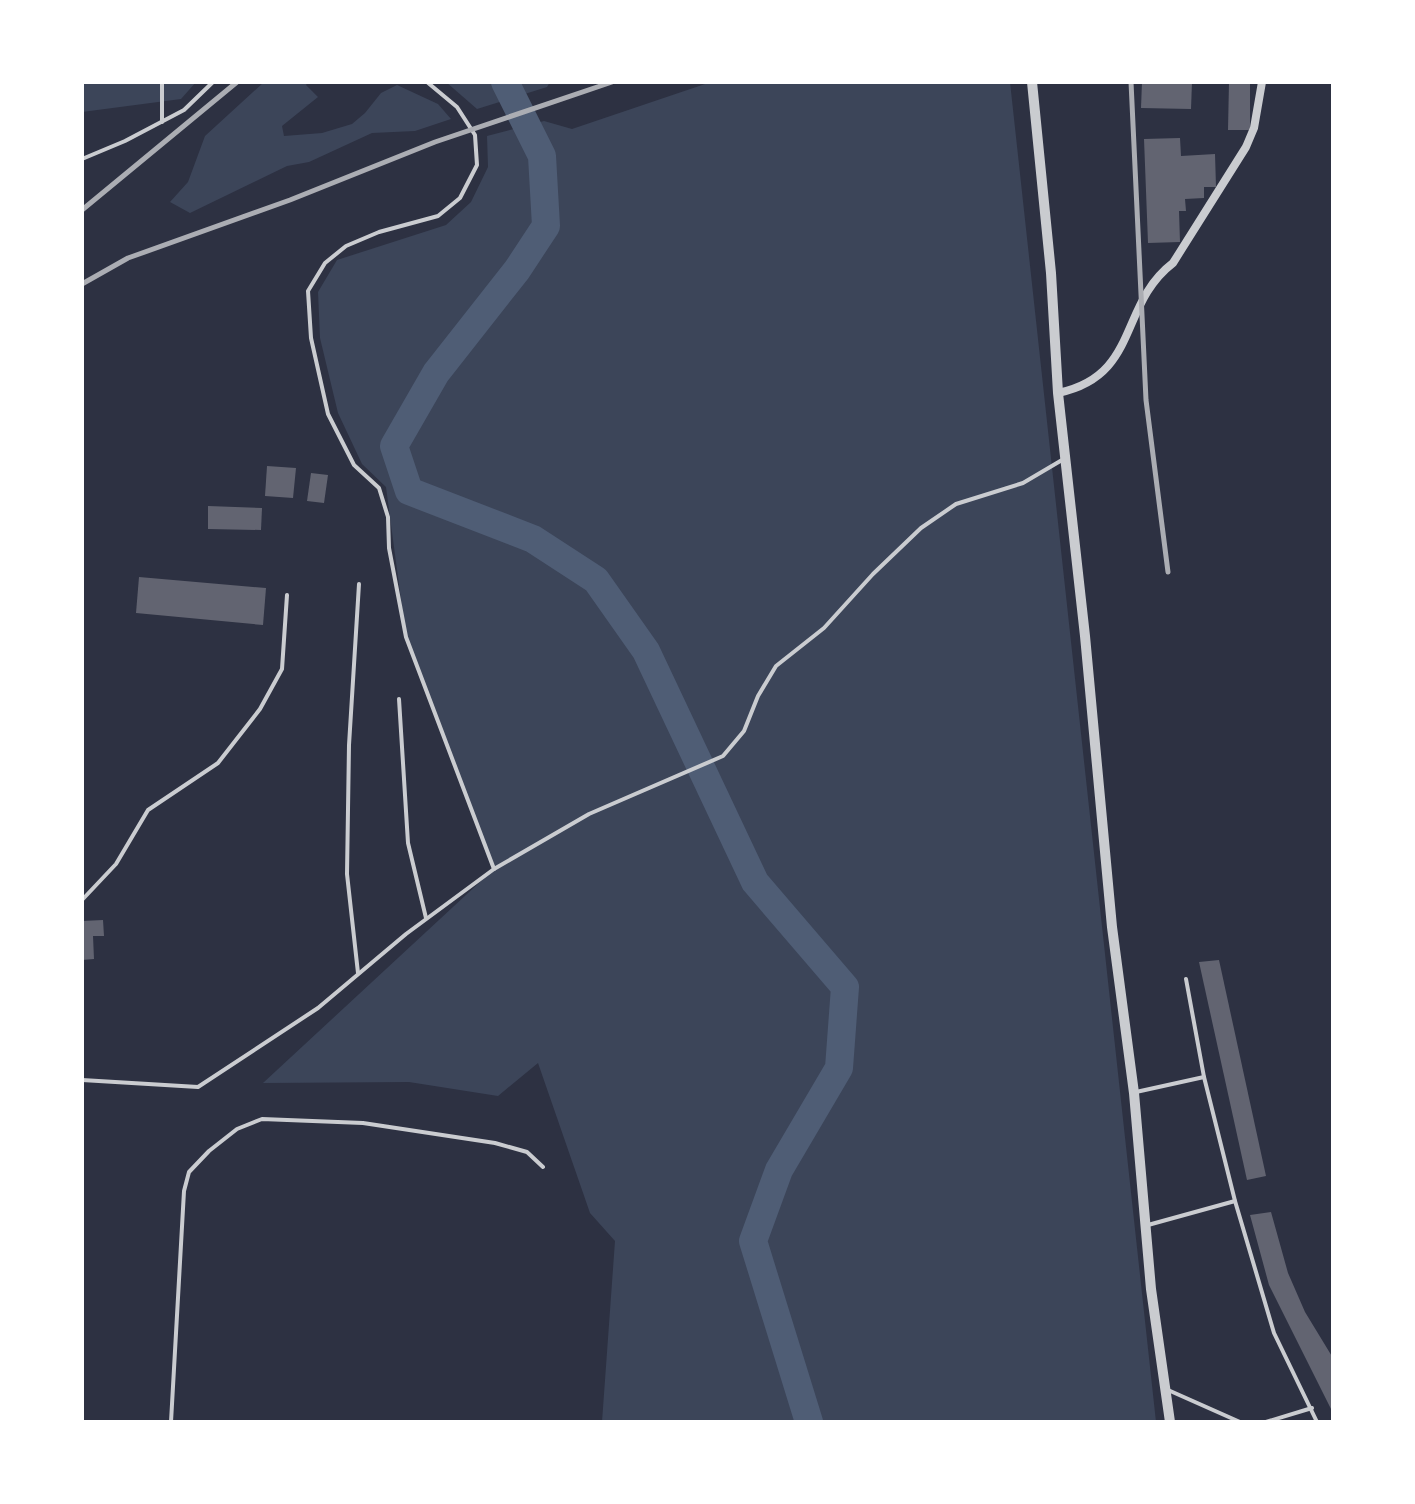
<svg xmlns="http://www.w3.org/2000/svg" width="1415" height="1504" viewBox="0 0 1415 1504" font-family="'DejaVu Sans',sans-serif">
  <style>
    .green { fill: #3c4559 }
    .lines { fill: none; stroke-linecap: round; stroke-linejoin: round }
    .river { stroke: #4f5d75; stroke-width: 28 }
    .building { fill: #626471 }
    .service { stroke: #caccd0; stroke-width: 4 }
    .minor { stroke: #caccd0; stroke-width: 8 }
    .tertiary { stroke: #caccd0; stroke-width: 10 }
    .rail { stroke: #abadb3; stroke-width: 5 }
  </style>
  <rect width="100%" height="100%" fill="#2d3142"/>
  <g class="green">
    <polygon points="82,82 196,82 181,99 82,112"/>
    <polygon points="264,82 308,82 306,85 318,97 282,126 284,136 322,133 352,124 365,113 381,93 397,85 438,104 451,119 415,131 372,133 309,162 287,166 190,213 170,202 188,182 205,136"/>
    <polygon points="446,82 550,82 547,87 477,109"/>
    <polygon points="711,82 1010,82 1156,1422 602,1422 615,1241 590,1213 538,1063 498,1096 409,1082 263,1083 494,869 406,637 386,487 362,464 338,413 320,338 318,292 337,260 446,225 471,202 488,167 487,136 544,121 572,129"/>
  </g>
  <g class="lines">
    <polyline class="river" points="505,82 542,156 546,226 517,270 436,373 394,446 409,491 533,539 596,580 646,651 755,882 845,987 839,1068 779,1170 753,1241 809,1422"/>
  </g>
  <g class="building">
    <polygon points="1142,82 1192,82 1191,109 1141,108"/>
    <polygon points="1229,82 1250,82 1250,130 1228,130"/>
    <polygon points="1180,138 1181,156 1215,154 1216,187 1204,187 1204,198 1185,199 1186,211 1179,211 1180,242 1148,243 1144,139"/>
    <polygon points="267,466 296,468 293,498 265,496"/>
    <polygon points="311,473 328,475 324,503 307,501"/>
    <polygon points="208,506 262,508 261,530 208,529"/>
    <polygon points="139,577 266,588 263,625 136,613"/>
    <polygon points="103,920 104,936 93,936 94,959 82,960 82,921"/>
    <polygon points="1219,960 1266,1176 1247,1180 1199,962"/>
    <polygon points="1271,1212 1288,1273 1305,1312 1333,1358 1333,1413 1269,1285 1250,1215"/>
  </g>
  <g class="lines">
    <g class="service">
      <polyline points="427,82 457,107 475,135 477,165 460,198 438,216 379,232 346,246 325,263 308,291 311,338 328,414 354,465 379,488 388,517 389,548 406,637 494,869"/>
      <polyline points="162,122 162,82"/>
      <polyline points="82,159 125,141 184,110 213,82"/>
      <polyline points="399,699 408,843 426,918"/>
      <polyline points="82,900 116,864 148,810 218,763 260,709 282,669 287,595"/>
      <polyline points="358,973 347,874 349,745 359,584"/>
      <polyline points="1186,979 1204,1077 1235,1201 1274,1333 1317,1422"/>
      <polyline points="82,1080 198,1087 318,1008 406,934 494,869 589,814 723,756 744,731 758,696 776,666 824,628 873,574 921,528 956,504 1023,483 1062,460"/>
      <polyline points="1136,1092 1204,1077"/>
      <polyline points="1148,1225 1235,1201"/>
      <polyline points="1168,1390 1240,1422"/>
      <polyline points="171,1422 184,1191 189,1172 209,1151 237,1129 262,1119 363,1123 495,1143 527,1152 543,1167"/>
      <polyline points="1266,1422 1312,1408"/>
    </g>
    <path class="minor" d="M1058,393C1140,376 1118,305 1173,263L1246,147L1254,128L1262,82"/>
    <polyline class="tertiary" points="1032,82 1051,273 1058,393 1085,636 1112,927 1134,1093 1151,1289 1170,1422"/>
    <g class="rail">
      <polyline points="1131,82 1146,400 1168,572"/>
      <polyline points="82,210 237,82"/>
      <polyline points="82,284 128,258 290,200 435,142 612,82"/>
    </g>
  </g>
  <rect width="1415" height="1504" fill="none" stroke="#ffffff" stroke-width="168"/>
</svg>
